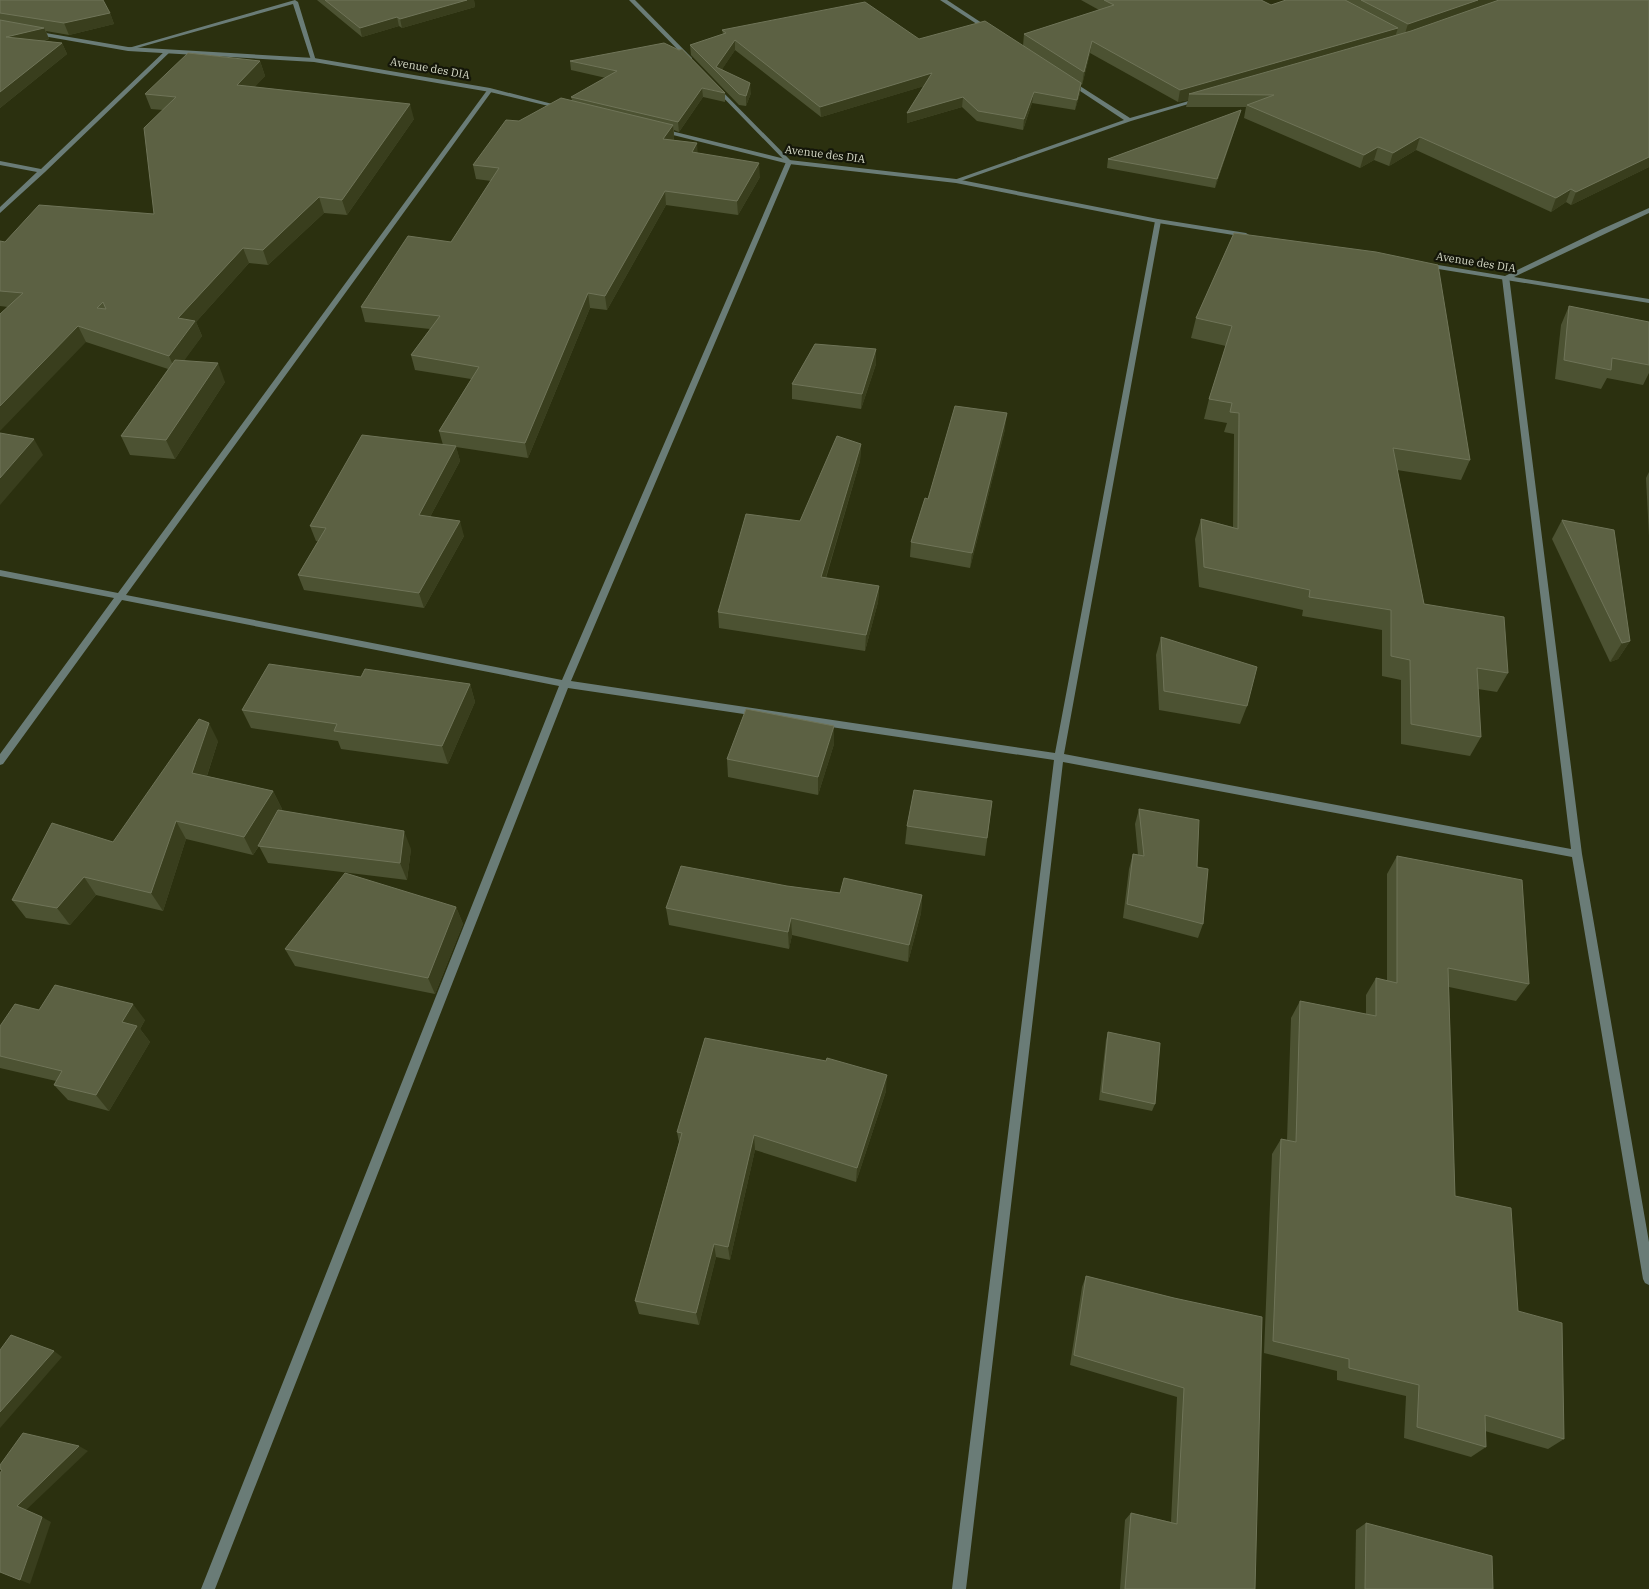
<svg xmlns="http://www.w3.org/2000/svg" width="1649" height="1589" viewBox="0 0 1649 1589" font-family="'IBM Plex Serif',serif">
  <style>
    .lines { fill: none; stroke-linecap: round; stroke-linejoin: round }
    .minor { fill: #6a7c77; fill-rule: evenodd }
    .tertiary { fill: #6a7c77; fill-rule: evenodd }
    .wall { fill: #4c5232 }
    .shaded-wall { fill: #393e1d }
    .building { fill: #5c6143; stroke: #6f7458; fill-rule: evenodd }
    .labels { text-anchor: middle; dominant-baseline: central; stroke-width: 4.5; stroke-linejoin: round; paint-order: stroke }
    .far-street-label { font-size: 11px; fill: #d8dcc9; stroke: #141609 }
  </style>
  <rect width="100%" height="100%" fill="#2b300f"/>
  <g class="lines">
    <g class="minor">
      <polygon points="295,0 298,2 316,61 311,60 293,4 130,50 125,49"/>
      <polygon points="629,0 635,0 692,58 692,60 688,60"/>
      <polygon points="940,0 947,0 991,29 986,30"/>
      <polygon points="166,50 171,51 45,172 0,213 0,207 37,172 0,165 0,161 41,169"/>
      <polygon points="1068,81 1072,81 1130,118 1199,98 1202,100 1131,121 958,182 954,182 954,180 1124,120 1068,83"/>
      <polygon points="715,84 792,162 571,681 1055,753 1155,221 1158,219 1161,221 1064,754 1571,849 1502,278 1509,276 1582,854 1649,1242 1649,1285 1645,1283 1643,1279 1572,857 1063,762 966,1589 952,1589 1054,760 568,688 215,1589 201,1589 559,686 122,600 3,764 0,765 0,754 114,598 0,576 0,570 118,593 488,89 492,89 492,91 126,595 562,680 786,162 713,87 713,85"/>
    </g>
    <g class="tertiary">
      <polygon points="34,31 128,47 314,58 490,88 564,107 561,109 490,92 314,62 128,51 32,34 31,33"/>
      <polygon points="663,129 789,160 956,179 1158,219 1246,233 1249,235 1246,237 1158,223 956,183 789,164 661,132 661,130"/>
      <polygon points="1649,208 1649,213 1514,277 1649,299 1649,303 1426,267 1422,265 1426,263 1505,276 1602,229"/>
    </g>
  </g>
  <g class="wall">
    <polygon points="0,0 110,13 114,24 69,35 46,31 49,39 44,41 62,43 67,54 0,108"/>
    <polygon points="317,0 474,0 475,7 402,28 399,26 362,37"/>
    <polygon points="1081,0 1261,0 1271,5 1286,0 1649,0 1649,167 1571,205 1566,202 1551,212 1416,150 1389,166 1374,160 1360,168 1244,118 1246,107 1186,107 1188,100 1178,102 1090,53 1082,85 1081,84 1080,93 1075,110 1032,103 1023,130 977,121 962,107 907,123 907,113 924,86 821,117 735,50 722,69 751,93 746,106 739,105 691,55 690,45 723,34 722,30 919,39 1023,46 1024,34 1099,10"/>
    <polygon points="260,61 265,76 254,87 414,119 347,215 324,213 268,265 249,263 196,322 202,336 184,360 225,382 175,459 130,455 121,436 168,369 86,342 8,307 0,306 0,241 5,242 154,214 163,110 151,109 145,94"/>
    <polygon points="570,61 725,93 725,102 703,97 679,132 674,130 674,138 673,141 698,153 760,177 738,215 666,205 607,310 590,308 528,458 456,447 460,461 430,517 464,536 424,608 304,590 298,575 318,541 316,541 310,526 443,445 439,431 471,379 415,370 411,355 430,329 365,322 361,307 451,242 491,181 476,179 473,165 519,121 572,100 571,97 606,78 571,70"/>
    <polygon points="1241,110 1238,120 1215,188 1107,168 1108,159"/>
    <polygon points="1234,233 1470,460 1461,480 1397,470 1424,604 1508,673 1497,692 1478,689 1481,737 1470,756 1401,744 1401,680 1382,676 1382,630 1302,616 1303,610 1199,587 1195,539 1201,519 1233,527 1234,434 1224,432 1227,423 1204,419 1209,399 1226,346 1191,338 1196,318"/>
    <polygon points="1569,306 1649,322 1649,373 1643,385 1607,378 1601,389 1555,379 1561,325"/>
    <polygon points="876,349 876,364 861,409 792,399 792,384"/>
    <polygon points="1005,429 970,568 910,557 911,542 928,499"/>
    <polygon points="861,444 860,461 826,578 879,586 878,602 865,651 719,628 718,612 800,521"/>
    <polygon points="1649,472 1649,536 1646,478"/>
    <polygon points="1562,520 1630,641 1618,659 1610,662 1552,539"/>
    <polygon points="1161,637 1247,706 1240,724 1159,710 1156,655"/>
    <polygon points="361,677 470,684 475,702 448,764 341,749 338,741 251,728 242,710"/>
    <polygon points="218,741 207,776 273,791 282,809 281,810 411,849 407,880 268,863 259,846 253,855 186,839 163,911 96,895 70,925 26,918 12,900 113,842"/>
    <polygon points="834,744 818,795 728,777 727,759"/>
    <polygon points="992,801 985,856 905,844 907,826"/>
    <polygon points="1139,809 1197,867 1203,924 1198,938 1123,918 1129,869 1133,854 1138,855 1135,824"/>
    <polygon points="1397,856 1529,984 1516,1001 1449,987 1455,1196 1518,1311 1564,1439 1548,1449 1485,1431 1486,1447 1471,1457 1404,1438 1406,1396 1337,1380 1337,1371 1264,1353 1272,1154 1281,1139 1287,1140 1291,1018 1300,1001 1366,1014 1366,995 1376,978 1387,981 1387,874"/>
    <polygon points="787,886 840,893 922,895 921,913 908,962 792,935 789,949 669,925 666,908"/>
    <polygon points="456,907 463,924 435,994 295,966 285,949"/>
    <polygon points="39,1010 145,1020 140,1029 150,1042 109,1111 68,1100 54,1085 56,1081 0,1068 0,1026"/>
    <polygon points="1108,1032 1155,1104 1152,1111 1099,1100 1106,1040"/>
    <polygon points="886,1091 856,1182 755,1150 730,1260 716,1257 699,1325 639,1314 635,1301 679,1142 677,1132"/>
    <polygon points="1086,1276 1174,1298 1255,1589 1120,1589 1125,1520 1131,1513 1171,1522 1177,1397 1070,1365 1082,1287"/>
    <polygon points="1366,1523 1493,1589 1355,1589 1356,1530"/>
  </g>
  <g class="shaded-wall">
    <polygon points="467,0 474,0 475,7 402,28 400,19"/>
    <polygon points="1478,0 1509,0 1404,37 1408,24"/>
    <polygon points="110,13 114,24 69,35 64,23"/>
    <polygon points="397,17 399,26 362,37 360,28"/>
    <polygon points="44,28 49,39 12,48 6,37"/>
    <polygon points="1398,28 1394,40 1189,94 1188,100 1178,102 1180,90"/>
    <polygon points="735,40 735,50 719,74 716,67"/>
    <polygon points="1092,41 1090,53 1082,85 1084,72"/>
    <polygon points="62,43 67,54 0,108 0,92"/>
    <polygon points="260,61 265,76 242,101 237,85"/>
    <polygon points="932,73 931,84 821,117 820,107"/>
    <polygon points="750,83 751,93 746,106 746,96"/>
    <polygon points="1081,83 1080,93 1075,110 1077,100"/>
    <polygon points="702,88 703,97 679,132 678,122"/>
    <polygon points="1034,92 1032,103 1023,130 1024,119"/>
    <polygon points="963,97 962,107 907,123 907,113"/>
    <polygon points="410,104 414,119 347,215 342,200"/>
    <polygon points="1241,110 1238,120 1215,188 1217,179"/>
    <polygon points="673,125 674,138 664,153 663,139"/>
    <polygon points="1420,137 1416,150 1389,166 1393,153"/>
    <polygon points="697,143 698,157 692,152"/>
    <polygon points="1378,147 1374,160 1360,168 1364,155"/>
    <polygon points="1649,157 1649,167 1571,205 1576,192"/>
    <polygon points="759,163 760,177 738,215 737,201"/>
    <polygon points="1571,189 1566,202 1551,212 1556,198"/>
    <polygon points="665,191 666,205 607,310 605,296"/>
    <polygon points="319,197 324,213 268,265 263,250"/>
    <polygon points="243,248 249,263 196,322 202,336 176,372 169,356 178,318"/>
    <polygon points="588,293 590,308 528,458 525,443"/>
    <polygon points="78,326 86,342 0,431 0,406"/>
    <polygon points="876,349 876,364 861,409 862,394"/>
    <polygon points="218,363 225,382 175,459 166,440"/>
    <polygon points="1007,413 1005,429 970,568 972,553"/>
    <polygon points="34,439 43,455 0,505 0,478"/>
    <polygon points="861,444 860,461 821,593 821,577"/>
    <polygon points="456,446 460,461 423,530 419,515"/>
    <polygon points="460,521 464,536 424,608 419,593"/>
    <polygon points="879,586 878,602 865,651 866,635"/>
    <polygon points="1630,641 1618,659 1610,662 1622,643"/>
    <polygon points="470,684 475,702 448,764 442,746"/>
    <polygon points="209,723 218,741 202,791 192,773"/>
    <polygon points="834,726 834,744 818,795 818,777"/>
    <polygon points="273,791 282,809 253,855 244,837"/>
    <polygon points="176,821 186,839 163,911 151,893"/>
    <polygon points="404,831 411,849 407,880 400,863"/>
    <polygon points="84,877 96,895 70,925 57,908"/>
    <polygon points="922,895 921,913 908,962 909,945"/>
    <polygon points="456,907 463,924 435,994 428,978"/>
    <polygon points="791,918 792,935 789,949 788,932"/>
    <polygon points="133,1004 145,1020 140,1029 150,1042 109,1111 96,1095 122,1022"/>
    <polygon points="887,1075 886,1091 856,1182 857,1168"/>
    <polygon points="754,1135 755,1150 730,1260 728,1247"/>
    <polygon points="714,1244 716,1257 699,1325 696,1313"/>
    <polygon points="54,1351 62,1357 0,1428 0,1412"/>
    <polygon points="79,1446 88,1451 26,1510 17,1506"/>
    <polygon points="42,1517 51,1522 30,1584 20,1580"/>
  </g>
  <g class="building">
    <polygon points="0,0 103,0 110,13 64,23 0,13"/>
    <polygon points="325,0 467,0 400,19 397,17 360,28"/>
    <polygon points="1104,0 1261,0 1271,5 1286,0 1345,0 1398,28 1180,90 1092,41 1084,72 1024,34 1114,5"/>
    <polygon points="1361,0 1478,0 1408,24"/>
    <polygon points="1499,0 1649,0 1649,157 1576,192 1571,189 1556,198 1420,137 1393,153 1378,147 1364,155 1247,105 1274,95 1189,94 1411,31"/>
    <polygon points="865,2 919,39 985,21 1081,83 1077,100 1034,92 1024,119 978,111 963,97 907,113 932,73 820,107 735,40 716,67 750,83 746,96 739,94 690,45 726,33 722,30"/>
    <polygon points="0,20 44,28 6,37 62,43 0,92"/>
    <polygon points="664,43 679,50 682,49 725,93 702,88 678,122 571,97 617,71 570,61"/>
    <path d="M188,53L260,61L237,85L410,104L342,200L319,197L263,250L243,248L178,318L195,321L169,356L78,326L0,406V314L23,293L0,291V241L5,242L39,205L154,214L144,128L176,97L145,94ZM103,302L106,309L97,308Z"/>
    <polygon points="561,98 673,125 663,139 697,143 692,152 759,163 737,201 665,191 605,296 588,293 525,443 439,431 479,367 411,355 440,316 361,307 408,236 451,242 499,168 473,165 506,120 519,121"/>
    <polygon points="1241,110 1217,179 1108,159"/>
    <polygon points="1234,233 1376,252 1438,265 1470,460 1393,448 1424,604 1504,617 1508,673 1477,668 1481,737 1411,724 1410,660 1391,656 1391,610 1309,597 1310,590 1204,567 1201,519 1238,529 1239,413 1230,412 1232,403 1209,399 1232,326 1196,318"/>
    <polygon points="1569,306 1649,322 1649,365 1612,358 1611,370 1564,360"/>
    <polygon points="815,344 876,349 862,394 792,384"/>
    <polygon points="175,360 218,363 166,440 121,436"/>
    <polygon points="955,406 1007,413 972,553 911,542 925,498 928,499"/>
    <polygon points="0,433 34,439 0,478"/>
    <polygon points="362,435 456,446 419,515 460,521 419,593 298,575 326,528 310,526"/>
    <polygon points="837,436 861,444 821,577 879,586 866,635 718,612 746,514 800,521"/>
    <polygon points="1562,520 1614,530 1630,641 1622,643"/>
    <polygon points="1161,637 1257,667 1247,706 1164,691"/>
    <polygon points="269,664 361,677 365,669 470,684 442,746 334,731 337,724 242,710"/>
    <polygon points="746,709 834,726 818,777 727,759"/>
    <polygon points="199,719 209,723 192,773 273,791 244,837 176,821 151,893 84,877 57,908 12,900 52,823 113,842"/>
    <polygon points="914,790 992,801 987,838 907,826"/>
    <polygon points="1139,809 1199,820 1197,867 1208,869 1203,924 1127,904 1133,854 1144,856"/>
    <polygon points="278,810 404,831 400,863 258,846"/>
    <polygon points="1397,856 1522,880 1529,984 1448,968 1455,1196 1511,1208 1518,1311 1562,1323 1564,1439 1485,1415 1486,1447 1417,1427 1419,1385 1349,1368 1349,1359 1273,1341 1281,1139 1296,1142 1300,1001 1376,1016 1376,978 1397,983"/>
    <polygon points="681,866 787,886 840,893 844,878 922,895 909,945 791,918 788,932 666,908"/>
    <polygon points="345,873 456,907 428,978 285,949"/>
    <polygon points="55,985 133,1004 122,1022 137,1026 96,1095 54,1085 62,1071 0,1056 0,1026 15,1004 39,1010"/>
    <polygon points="1108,1032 1160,1043 1155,1104 1102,1092"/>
    <polygon points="705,1038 826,1061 827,1058 887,1075 857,1168 754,1135 728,1247 714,1244 696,1313 635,1301 682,1133 677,1132"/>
    <polygon points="1086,1276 1174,1298 1262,1317 1255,1589 1125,1589 1131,1513 1177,1524 1184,1388 1074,1355"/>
    <polygon points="11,1335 54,1351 0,1412 0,1350"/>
    <polygon points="23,1433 79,1446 17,1506 42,1517 20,1580 0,1572 0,1473 2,1470 0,1469 0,1465"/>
    <polygon points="1366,1523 1492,1556 1493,1589 1365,1589"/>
  </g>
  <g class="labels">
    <g class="far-street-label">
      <text transform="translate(430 68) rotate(10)">Avenue des DIA</text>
      <text transform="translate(825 154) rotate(7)">Avenue des DIA</text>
      <text transform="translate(1476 262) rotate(9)">Avenue des DIA</text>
    </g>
  </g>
</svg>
